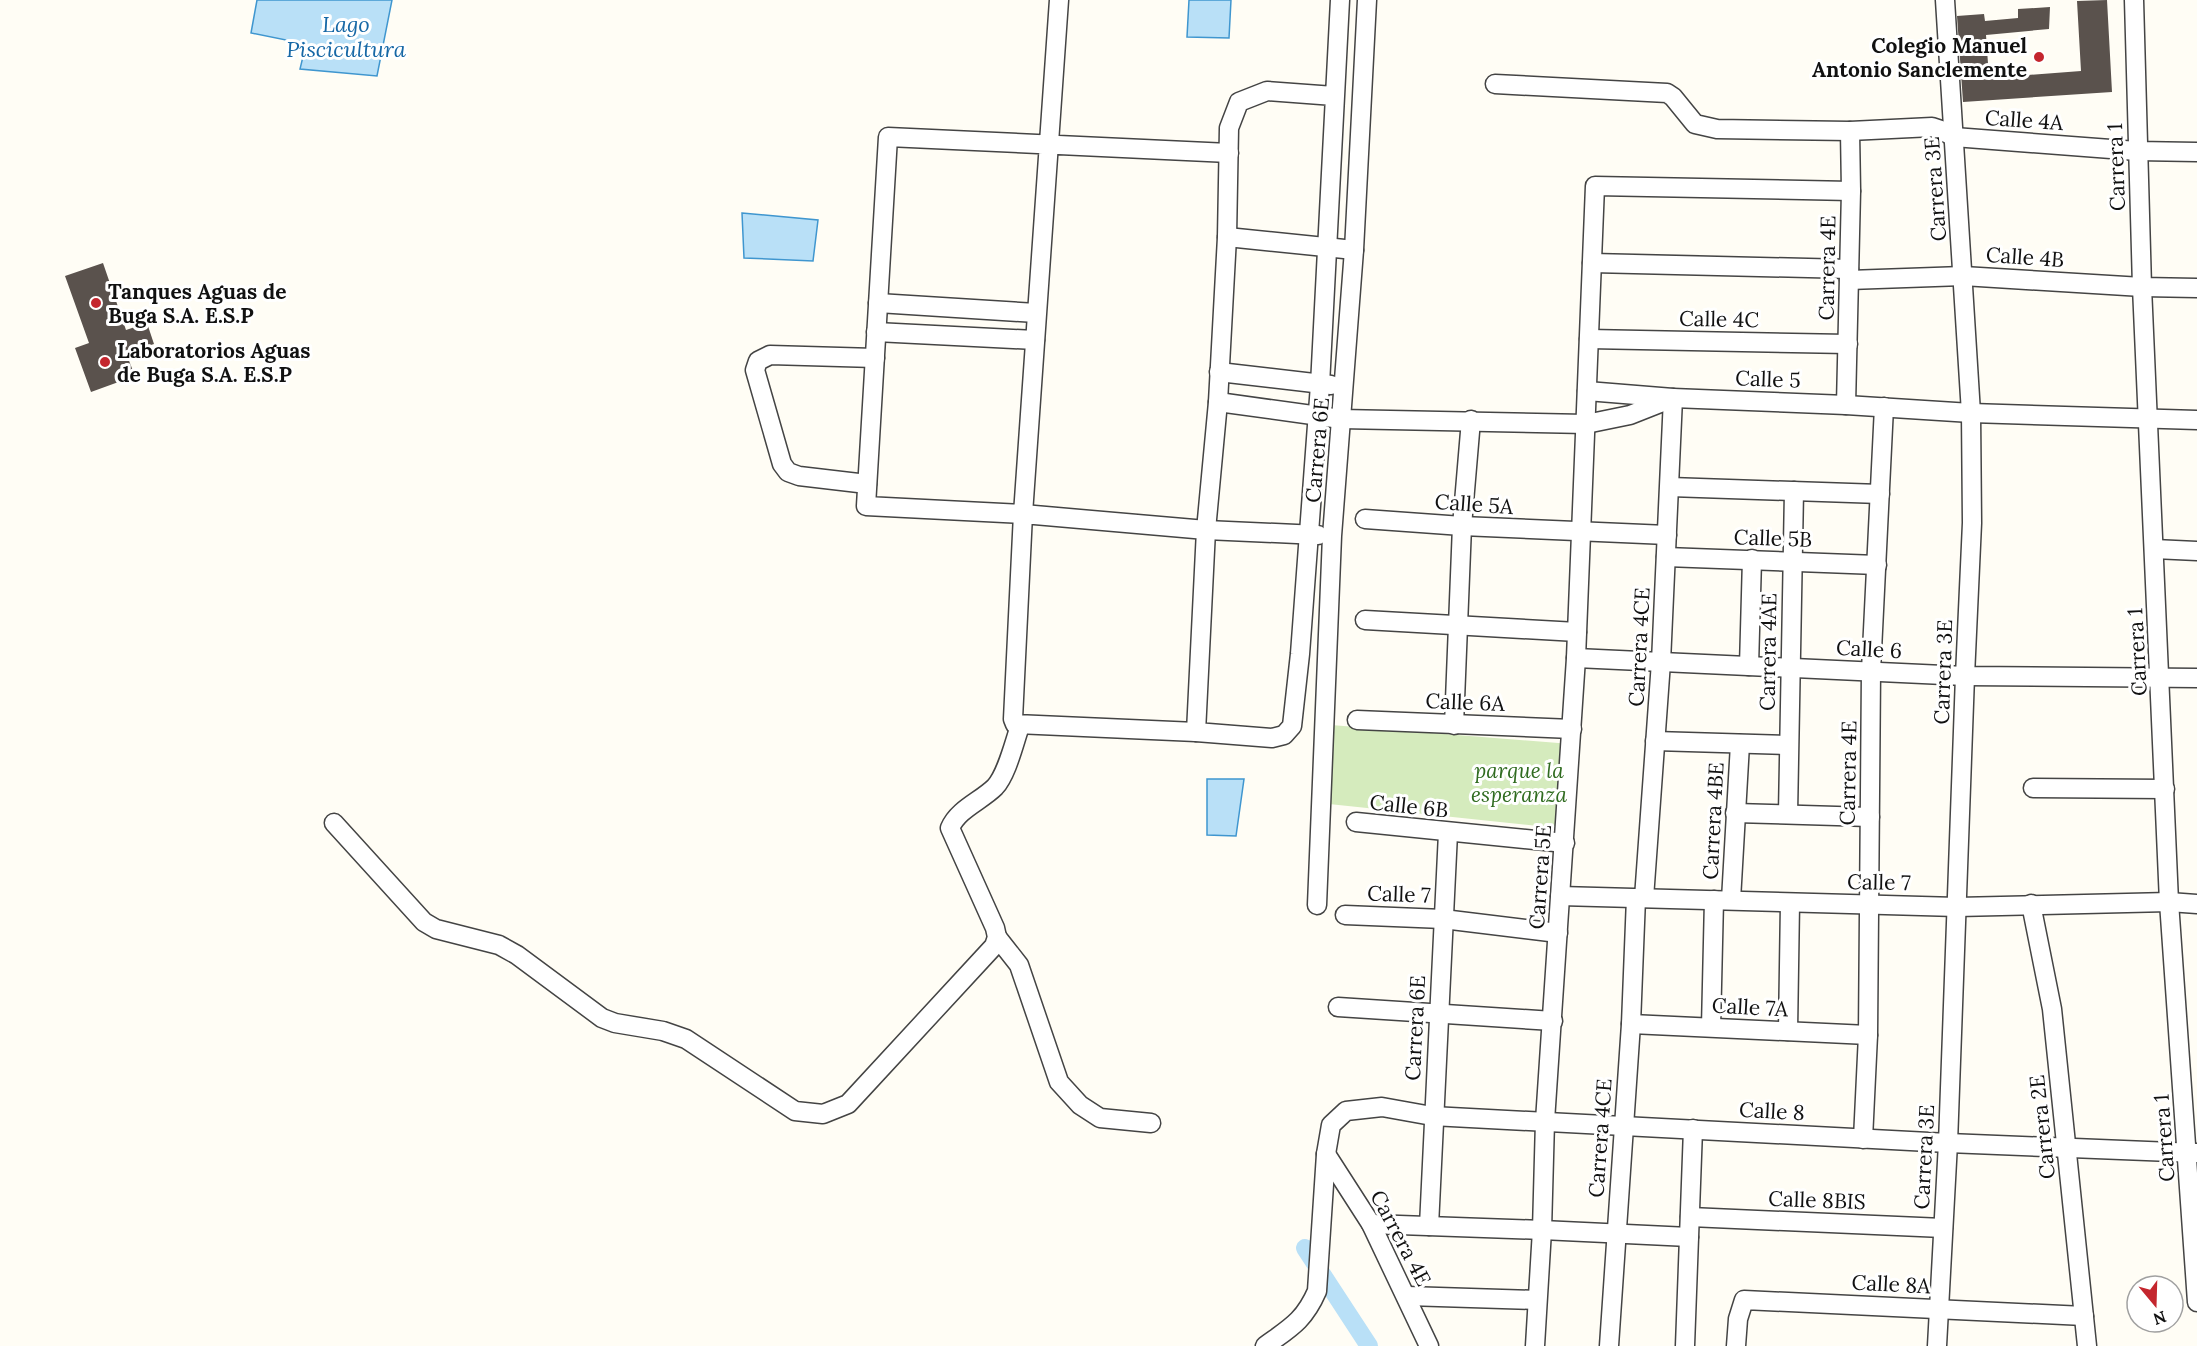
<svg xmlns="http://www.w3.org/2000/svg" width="2197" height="1346" viewBox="0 0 2197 1346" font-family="Lora,serif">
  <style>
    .green { fill: #d5ebbd }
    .water { fill: #b9e0f7; stroke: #3f96cf; stroke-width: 1.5 }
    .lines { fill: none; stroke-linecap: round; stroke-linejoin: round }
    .canal { stroke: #b9e0f7; stroke-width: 18 }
    .building { fill: #5a524d }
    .minor-casing { stroke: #444; stroke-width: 21 }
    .minor { stroke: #fff; stroke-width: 18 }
    .poi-dot { fill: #c4262e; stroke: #fff; stroke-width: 2 }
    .labels { text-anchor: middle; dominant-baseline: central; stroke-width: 6; stroke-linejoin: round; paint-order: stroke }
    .poi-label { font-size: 21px; font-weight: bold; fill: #111; stroke: #fff; text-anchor: start }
    .street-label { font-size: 21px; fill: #111; stroke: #fff }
    .park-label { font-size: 21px; font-style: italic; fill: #2f6b1f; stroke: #fff }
    .water-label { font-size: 22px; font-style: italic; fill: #1768a6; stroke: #fff }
  </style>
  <rect width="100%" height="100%" fill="#fffdf5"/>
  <polygon class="green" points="1331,725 1571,744 1566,829 1329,804"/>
  <g class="water">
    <polygon points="257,0 392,0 377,76 300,69 306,44 251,33"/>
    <polygon points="1189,0 1231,0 1229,38 1187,37"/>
    <polygon points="742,213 818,220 813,261 744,258"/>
    <polygon points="1207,779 1244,779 1236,836 1207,835"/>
  </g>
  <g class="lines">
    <polyline class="canal" points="1305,1248 1369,1346"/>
  </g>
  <g class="building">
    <polygon points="2107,0 2112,92 1963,102 1957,16 1984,14 1985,21 2018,18 2018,9 2050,7 2049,29 1986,35 1989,78 2081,71 2077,1"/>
    <polygon points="103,263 126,330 147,323 154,344 126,353 135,376 91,392 75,348 89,343 65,276"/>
  </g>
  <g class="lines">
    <defs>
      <g id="minor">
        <polyline points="1059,0 1023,514 866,506 888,137 1229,153"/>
        <polyline points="2134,0 2142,287 2169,902 2197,1302"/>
        <polyline points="1495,84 1667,93 1673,97 1695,124 1717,129 1850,131 1932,127 1941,130 1954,137 2137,151 2197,152"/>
        <polyline points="1334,96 1267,91 1239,102 1229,128 1227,237 1218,402 1206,530 1196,732 1272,738 1284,735 1292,726 1300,654 1320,385 1340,0"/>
        <polyline points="1227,237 1354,250"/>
        <polyline points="1592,263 1849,269"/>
        <polyline points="1849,280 1963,276 2142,287 2197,288"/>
        <polyline points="878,303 1036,313"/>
        <polyline points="876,332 1035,340"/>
        <polyline points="1589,339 1848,344"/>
        <polyline points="1219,372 1331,385"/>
        <polyline points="1587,391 1673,398 1661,662 1644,898"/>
        <polyline points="1218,402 1341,419 1586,424 1630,415 1673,398 1846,405 1971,413 2197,420"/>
        <polyline points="1846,405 1851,191 1850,131"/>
        <polyline points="867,484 799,476 788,472 782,464 755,370 758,361 770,355 875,358"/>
        <polyline points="1670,487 1880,494"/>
        <polyline points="1365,519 1462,526 1667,535"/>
        <polyline points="2154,549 2197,551"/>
        <polyline points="1666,557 1877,565"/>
        <polyline points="1365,620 1577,632"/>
        <polyline points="1576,658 1965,676 2197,678"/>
        <polyline points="1749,666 1752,559"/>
        <polyline points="1357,720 1572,729"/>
        <polyline points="1454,725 1462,526 1471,420"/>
        <polyline points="1196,732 1015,724 1013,719 1023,514 1206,530 1318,535"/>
        <polyline points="1655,741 1788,745"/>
        <polyline points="2033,788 2165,789"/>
        <polyline points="1735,813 1870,817"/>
        <polyline points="1788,814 1794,491"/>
        <polyline points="1356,822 1565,843"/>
        <path d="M334,823L424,922L436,929L499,945L517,955L602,1018L615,1023L663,1031L686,1039L795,1111L823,1114L848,1104L994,946L997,937L995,928L950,828C958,809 981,801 995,787C1007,774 1014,743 1020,726"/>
        <polyline points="1560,896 1957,907 2169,902 2197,904"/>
        <polyline points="1731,900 1740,744"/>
        <polyline points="2031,904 2052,1009 2087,1346"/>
        <polyline points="1317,905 1332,536 1354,250 1367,0"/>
        <polyline points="1345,915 1443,919 1558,933"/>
        <polyline points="997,937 1019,965 1059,1082 1080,1105 1100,1118 1151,1123"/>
        <polyline points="1338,1007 1553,1021"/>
        <polyline points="1631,1024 1868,1035"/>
        <polyline points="1711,1027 1714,900"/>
        <polyline points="1788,1031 1790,903"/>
        <polyline points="1863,1139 1868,1035 1871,671 1884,407"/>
        <polyline points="1326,1154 1371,1224 1429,1346"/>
        <polyline points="1690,1217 1943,1228"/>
        <polyline points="1371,1224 1542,1230 1689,1237"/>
        <polyline points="1429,1226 1448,833"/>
        <polyline points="1407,1296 1537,1300"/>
        <path d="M1265,1346C1290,1328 1304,1321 1317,1291L1326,1154L1331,1125L1346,1111L1382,1107L1432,1116L1948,1143L2197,1153"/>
        <polyline points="1535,1346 1542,1230 1545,1121 1576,658 1595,186 1851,191"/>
        <polyline points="1609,1346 1631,1024 1636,898"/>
        <polyline points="1685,1346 1693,1129"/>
        <polyline points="1736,1346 1738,1319 1744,1300 2084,1316"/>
        <polyline points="1937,1346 1948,1143 1965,676 1972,523 1971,413 1945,0"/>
      </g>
    </defs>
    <use href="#minor" class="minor-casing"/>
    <use href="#minor" class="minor"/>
  </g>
  <g class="poi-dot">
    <circle cx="2039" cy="57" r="6"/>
    <circle cx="96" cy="303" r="6"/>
    <circle cx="105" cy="362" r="6"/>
  </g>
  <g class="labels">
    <g class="poi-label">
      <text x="2027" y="45" text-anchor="end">Colegio Manuel<tspan x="2027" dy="24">Antonio Sanclemente</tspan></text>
      <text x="108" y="291">Tanques Aguas de<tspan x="108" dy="24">Buga S.A. E.S.P</tspan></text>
      <text x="117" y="350">Laboratorios Aguas<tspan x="117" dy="24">de Buga S.A. E.S.P</tspan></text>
    </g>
    <g class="street-label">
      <text transform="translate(2024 120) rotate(4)">Calle 4A</text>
      <text transform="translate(2116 167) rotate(-92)">Carrera 1</text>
      <text transform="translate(1935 189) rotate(-94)">Carrera 3E</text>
      <text transform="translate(2025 257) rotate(4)">Calle 4B</text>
      <text transform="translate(1827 268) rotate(-89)">Carrera 4E</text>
      <text transform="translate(1719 319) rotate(1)">Calle 4C</text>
      <text transform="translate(1768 379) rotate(2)">Calle 5</text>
      <text transform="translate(1317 450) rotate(-85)">Carrera 6E</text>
      <text transform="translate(1474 504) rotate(4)">Calle 5A</text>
      <text transform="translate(1773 538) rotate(2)">Calle 5B</text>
      <text transform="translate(1639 647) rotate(-87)">Carrera 4CE</text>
      <text transform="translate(1869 649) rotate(3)">Calle 6</text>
      <text transform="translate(1768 652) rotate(-89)">Carrera 4AE</text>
      <text transform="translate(2137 652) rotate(-93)">Carrera 1</text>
      <text transform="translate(1943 672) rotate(-88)">Carrera 3E</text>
      <text transform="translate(1465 702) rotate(2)">Calle 6A</text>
      <text transform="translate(1848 773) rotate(-89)">Carrera 4E</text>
      <text transform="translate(1409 806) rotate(6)">Calle 6B</text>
      <text transform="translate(1713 821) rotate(-87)">Carrera 4BE</text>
      <text transform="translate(1540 877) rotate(-86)">Carrera 5E</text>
      <text transform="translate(1879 882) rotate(1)">Calle 7</text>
      <text transform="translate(1399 894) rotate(2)">Calle 7</text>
      <text transform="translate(1750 1007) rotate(3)">Calle 7A</text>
      <text transform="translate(1415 1028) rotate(-87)">Carrera 6E</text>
      <text transform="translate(1772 1111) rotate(3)">Calle 8</text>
      <text transform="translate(2042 1127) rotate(-96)">Carrera 2E</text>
      <text transform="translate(1600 1138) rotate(-86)">Carrera 4CE</text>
      <text transform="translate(2164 1138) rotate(-94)">Carrera 1</text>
      <text transform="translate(1924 1157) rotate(-87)">Carrera 3E</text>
      <text transform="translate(1817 1200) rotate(2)">Calle 8BIS</text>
      <text transform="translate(1401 1238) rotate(62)">Carrera 4E</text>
      <text transform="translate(1891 1284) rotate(3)">Calle 8A</text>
    </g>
    <g class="park-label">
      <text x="1519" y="770">parque la<tspan x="1519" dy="24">esperanza</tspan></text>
    </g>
    <g class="water-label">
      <text x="346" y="24">Lago<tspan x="346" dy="25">Piscicultura</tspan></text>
    </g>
  </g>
  <g transform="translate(2155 1304) rotate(161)"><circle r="28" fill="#ffffff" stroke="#a0a0a0" stroke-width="1.5"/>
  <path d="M0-4.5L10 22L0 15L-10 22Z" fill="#c4262e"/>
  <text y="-9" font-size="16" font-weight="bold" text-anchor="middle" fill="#111111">N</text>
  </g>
</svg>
